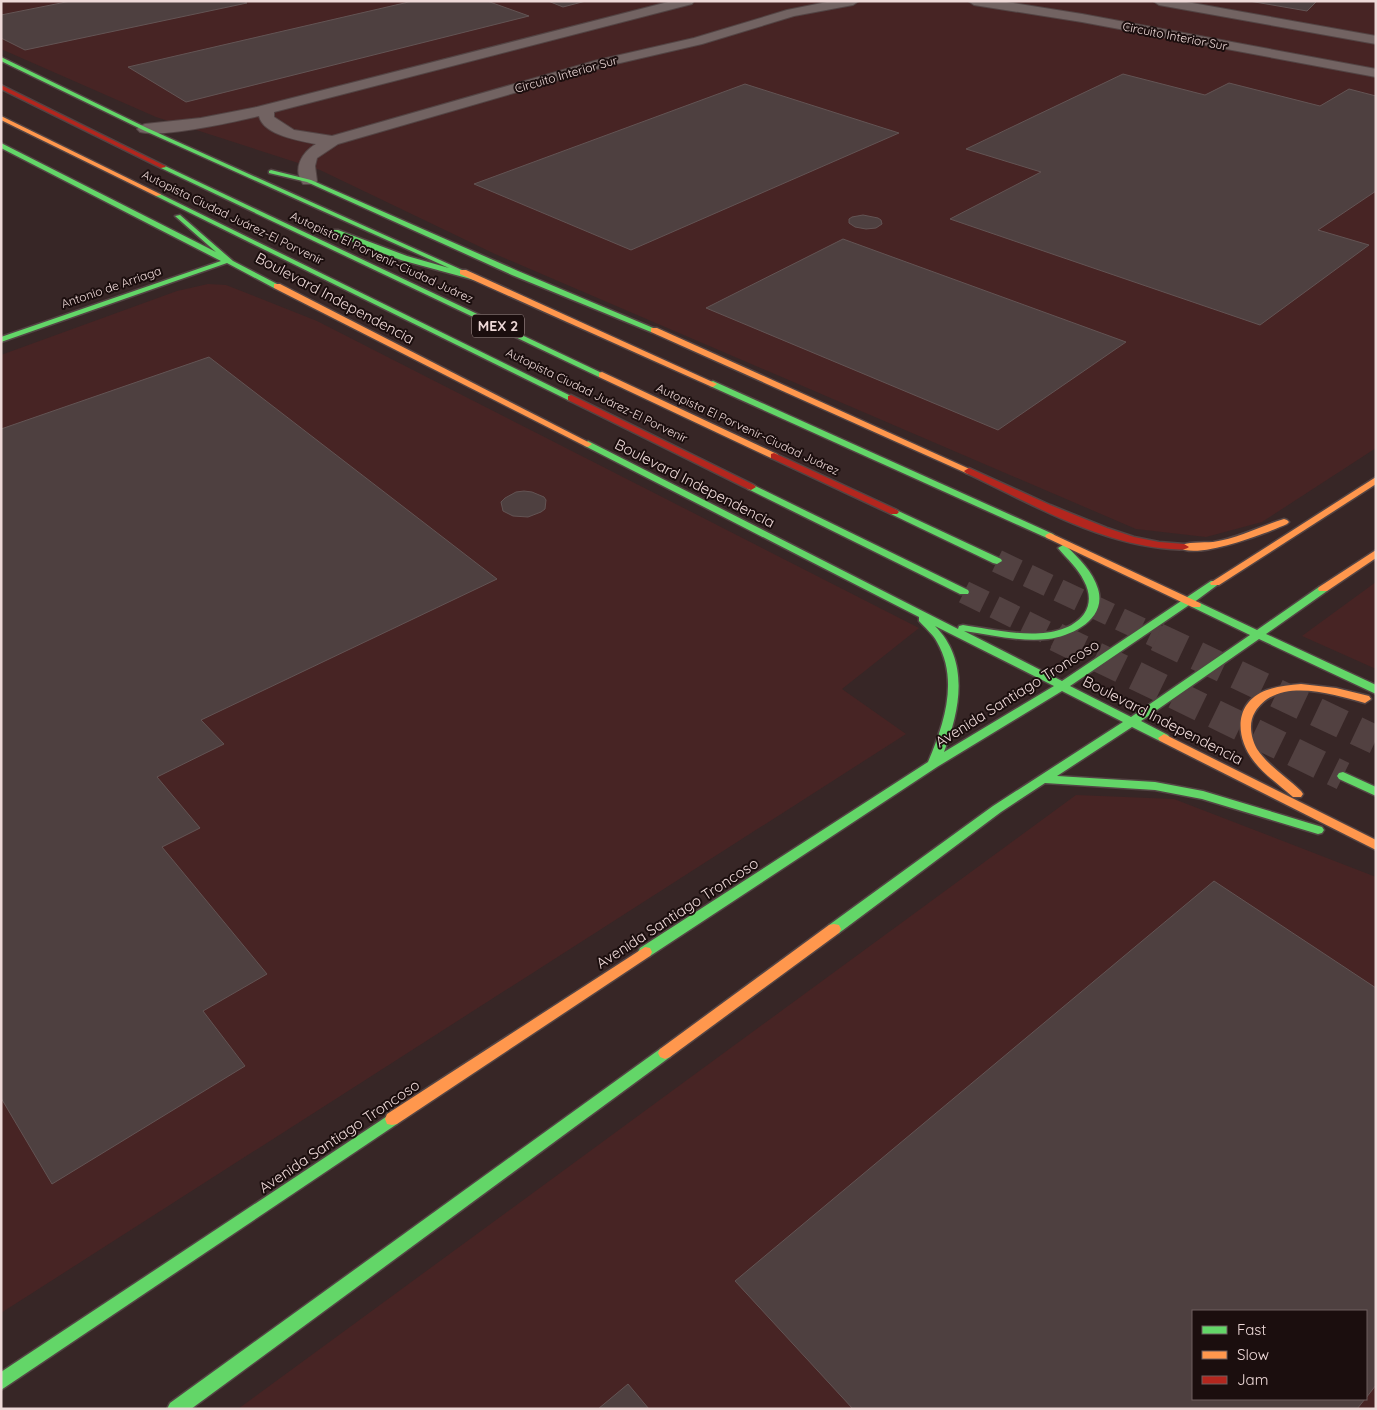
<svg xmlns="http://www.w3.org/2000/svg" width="1377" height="1410" viewBox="0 0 1377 1410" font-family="Quicksand,sans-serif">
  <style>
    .built { fill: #472424; fill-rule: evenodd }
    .building { fill: #4e4040; stroke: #635454 }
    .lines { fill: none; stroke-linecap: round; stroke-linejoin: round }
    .highway-tunnel-far1 { stroke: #524141; stroke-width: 23; stroke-dasharray: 23 11; stroke-linecap: butt }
    .highway-tunnel { stroke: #524141; stroke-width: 29; stroke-dasharray: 29 15; stroke-linecap: butt }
    .street-casing { stroke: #534444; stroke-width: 2 }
    .fast-casing { stroke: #534444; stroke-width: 3 }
    .slow-casing { stroke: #534444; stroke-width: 3 }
    .jam-casing { stroke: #534444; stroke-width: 3 }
    .street { fill: #726362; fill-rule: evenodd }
    .fast { fill: #63d668; fill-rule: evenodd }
    .slow { fill: #ff974d; fill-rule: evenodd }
    .jam { fill: #b3261e; fill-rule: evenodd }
    .labels { text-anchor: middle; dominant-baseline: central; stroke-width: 4; stroke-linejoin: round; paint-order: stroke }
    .far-street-label { font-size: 12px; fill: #eed9d8; stroke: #1b0e0e }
    .shield { fill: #1b0e0e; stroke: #af9c9b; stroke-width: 1 }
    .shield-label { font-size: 14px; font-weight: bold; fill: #eed9d8 }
    .street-label { font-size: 15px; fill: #eed9d8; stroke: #1b0e0e }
  </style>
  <rect width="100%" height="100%" fill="#372626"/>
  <g class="built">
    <polygon points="1,1 1376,1 1376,448 1262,522 1206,537 1136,529 495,254 320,170 156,117 1,49"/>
    <polygon points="208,284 226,285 317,321 919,628 842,689 906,734 1,1313 1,355 177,291"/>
    <polygon points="1376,582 1376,669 1302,636"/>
    <path d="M1076,795L1174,799L1376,877V1409H238ZM1193,1311H1366V1399H1193Z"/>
  </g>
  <g class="building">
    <polygon points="71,1 243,1 247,3 25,50 1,38 1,15"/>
    <polygon points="413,1 487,1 529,16 186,102 128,67"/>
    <polygon points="548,1 586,1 563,7"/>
    <polygon points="1249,1 1317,1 1307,11"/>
    <polygon points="1123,74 1205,95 1229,83 1320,106 1349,89 1376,96 1376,191 1318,230 1369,245 1260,325 950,219 1041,172 966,149"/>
    <polygon points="745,84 899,133 631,250 474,184"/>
    <polygon points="863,215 878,218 881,220 882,224 876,228 866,229 855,227 849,223 849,219 852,217"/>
    <polygon points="843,239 1126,342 998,430 706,308"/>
    <polygon points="209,357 497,579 201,720 224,744 157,777 200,828 162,847 267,974 203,1011 245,1066 52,1184 1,1098 1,429"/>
    <polygon points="524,491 532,492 544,497 546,500 545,509 541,512 528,517 513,516 503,511 501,502 505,498 516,492"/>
    <polygon points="1214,881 1376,988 1376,1385 1366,1398 1366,1311 1193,1311 1193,1399 1365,1399 1357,1409 853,1409 735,1281"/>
    <polygon points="628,1384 649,1409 598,1409"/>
  </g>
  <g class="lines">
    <g class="highway-tunnel-far1">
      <polyline points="997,561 1160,638"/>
      <polyline points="964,592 1058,638"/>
    </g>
    <g class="highway-tunnel">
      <polyline points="1056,637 1343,776"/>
      <polyline points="1157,637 1376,740"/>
    </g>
    <defs>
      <g id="street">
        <path d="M672,1H694L692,4L274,112V117L294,130L332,136L598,60L694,38L787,10L832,1H859L853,5L794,16L702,44L607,66L338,144L317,158L315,166L317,181L315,184H303C292,169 302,152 316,144C300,141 263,135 259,116C233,122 163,138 140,132L137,129L140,126L145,124L201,118L257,107Z"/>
        <polygon points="968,1 1000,1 1082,14 1376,69 1376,77 1082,22 974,5"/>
        <polygon points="1153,1 1181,1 1376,36 1376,44 1159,5"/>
      </g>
      <g id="fast">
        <polygon points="1,57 147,128 482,279 478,281 401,260 332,234 332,230 338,230 407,256 449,268 143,130 1,61"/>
        <polygon points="1,143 216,252 175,216 180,215 233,261 281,286 274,288 227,263 1,342 1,337 221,261 1,148"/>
        <polygon points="161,166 165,166 606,375 605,377 599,377 161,168"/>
        <polygon points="271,170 311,180 518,271 658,330 651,332 512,275 307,182 269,173 269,171"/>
        <polygon points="156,194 160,194 575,398 571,401 568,400 156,196"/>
        <polygon points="713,381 1053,534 1055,536 1050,539 1047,538 710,386 710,382"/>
        <path d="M588,441L958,629L959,626L963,625C997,630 1060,646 1084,614C1091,604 1090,592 1084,581C1078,568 1067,559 1058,548L1063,545L1066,546C1079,558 1093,572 1098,589C1107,619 1072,636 1048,639C1020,642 991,635 964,631L1062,681L1211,581H1219L1220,583L1193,603H1200L1257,630L1319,587H1327L1328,589L1327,591L1266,634L1376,685V694L1259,639L1141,721L1168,735L1170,738L1168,741H1160L1132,727L1057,776L1155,782L1203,791L1322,827L1324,830L1322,833L1318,834L1202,799L1155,790L1045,783L1001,812L839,933L834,934L829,933L827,929L829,925L993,806L1123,722L1062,691L937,767L650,956L645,957L640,956L638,952L640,948L928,762C944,724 959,680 937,642C933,634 925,628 919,621V617L585,446L584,444ZM1192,603V607L1250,635L1131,717L1070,686ZM935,626L1054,686L944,752C960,710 970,661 935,626Z"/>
        <polygon points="751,484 968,590 969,592 968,594 960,594 748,489 746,487"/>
        <polygon points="894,509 1001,559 1002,561 997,564 993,563 891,514 889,512"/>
        <polygon points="1343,772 1376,787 1376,796 1339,779 1337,776 1339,773"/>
        <polygon points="665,1047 670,1049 672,1053 670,1057 191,1409 167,1409 170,1403 660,1049"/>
        <polygon points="392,1113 397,1114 399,1119 397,1124 1,1390 1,1372"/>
      </g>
      <g id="slow">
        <polygon points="1,116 160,194 161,195 156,196 1,120"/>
        <polygon points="460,270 466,270 717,384 713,387 710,386 460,274"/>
        <polygon points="274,284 280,284 592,444 588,447 585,446 274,288"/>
        <polygon points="651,328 657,328 974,471 969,474 966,473 651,332"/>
        <polygon points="602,372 777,454 779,456 777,458 771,458 599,377 599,373"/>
        <polygon points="1376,477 1376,484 1219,585 1211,585 1210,583"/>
        <path d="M1284,519L1287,520L1289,522L1287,524C1269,532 1195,561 1179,547C1186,541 1203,543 1213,542C1239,538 1260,526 1284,519Z"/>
        <polygon points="1050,533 1200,603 1201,605 1200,607 1192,607 1047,538 1045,536 1047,534"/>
        <polygon points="1376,550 1376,558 1327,591 1319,591 1318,589 1319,587"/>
        <path d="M1301,684L1336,688L1369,696L1371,699L1365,703C1333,694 1277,676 1255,712C1248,723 1251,738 1257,749C1268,766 1287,777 1301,791L1303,794L1301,797H1293C1280,785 1264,775 1253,760C1235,736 1234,702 1267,690C1278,686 1289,685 1301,684Z"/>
        <polygon points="1164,734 1376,840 1376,850 1160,741 1158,738"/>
        <polygon points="834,924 839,925 841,929 839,933 670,1057 665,1059 660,1057 658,1053 660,1049 829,925"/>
        <polygon points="645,947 650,948 652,952 650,956 397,1124 392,1125 387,1124 385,1119 387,1114"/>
      </g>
      <g id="jam">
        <polygon points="1,85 165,166 166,167 161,168 1,89"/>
        <polygon points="571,395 754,485 756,487 751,490 748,489 568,400 568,396"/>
        <polygon points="774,453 897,510 899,512 897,514 891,514 771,458 771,454"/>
        <path d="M969,468L1050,505L1107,528L1134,537L1159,542L1184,544L1189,547C1184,551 1177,549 1171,549C1099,544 1030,503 966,473L964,471Z"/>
      </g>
    </defs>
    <use href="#street" class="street-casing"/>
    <use href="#fast" class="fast-casing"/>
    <use href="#slow" class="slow-casing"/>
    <use href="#jam" class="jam-casing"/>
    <use href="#street" class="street"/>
    <use href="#fast" class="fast"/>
    <use href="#slow" class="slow"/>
    <use href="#jam" class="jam"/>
  </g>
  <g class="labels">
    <g class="far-street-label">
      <text transform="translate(1175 36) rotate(11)">Circuito Interior Sur</text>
      <text transform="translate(566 74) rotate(-16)">Circuito Interior Sur</text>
      <text transform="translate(233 217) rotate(26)">Autopista Ciudad Juárez-El Porvenir</text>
      <text transform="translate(382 257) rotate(25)">Autopista El Porvenir-Ciudad Juárez</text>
      <text transform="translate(111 287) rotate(-19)">Antonio de Arriaga</text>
      <text transform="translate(597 395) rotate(26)">Autopista Ciudad Juárez-El Porvenir</text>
      <text transform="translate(748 429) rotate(25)">Autopista El Porvenir-Ciudad Juárez</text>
    </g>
    <rect class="shield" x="472" y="314.5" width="52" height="23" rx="4"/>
    <g class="shield-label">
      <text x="498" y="326">MEX 2</text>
    </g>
    <g class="street-label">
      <text transform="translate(335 298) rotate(28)">Boulevard Independencia</text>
      <text transform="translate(695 483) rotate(27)">Boulevard Independencia</text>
      <text transform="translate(1017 693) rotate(-32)">Avenida Santiago Troncoso</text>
      <text transform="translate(1163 720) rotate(27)">Boulevard Independencia</text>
      <text transform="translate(677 913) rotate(-33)">Avenida Santiago Troncoso</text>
      <text transform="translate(339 1136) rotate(-34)">Avenida Santiago Troncoso</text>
    </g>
  </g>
  <rect width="1377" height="1410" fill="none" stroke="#eed9d8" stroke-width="5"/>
  <rect x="1192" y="1310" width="175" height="90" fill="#1b0e0e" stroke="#6f5f5f"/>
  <rect x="1202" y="1326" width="25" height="8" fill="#63d668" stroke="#6f5f5f"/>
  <text x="1237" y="1335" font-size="15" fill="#eed9d8">Fast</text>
  <rect x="1202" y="1351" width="25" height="8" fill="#ff974d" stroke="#6f5f5f"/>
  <text x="1237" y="1360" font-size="15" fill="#eed9d8">Slow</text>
  <rect x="1202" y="1376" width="25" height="8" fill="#b3261e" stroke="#6f5f5f"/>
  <text x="1237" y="1385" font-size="15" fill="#eed9d8">Jam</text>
</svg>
